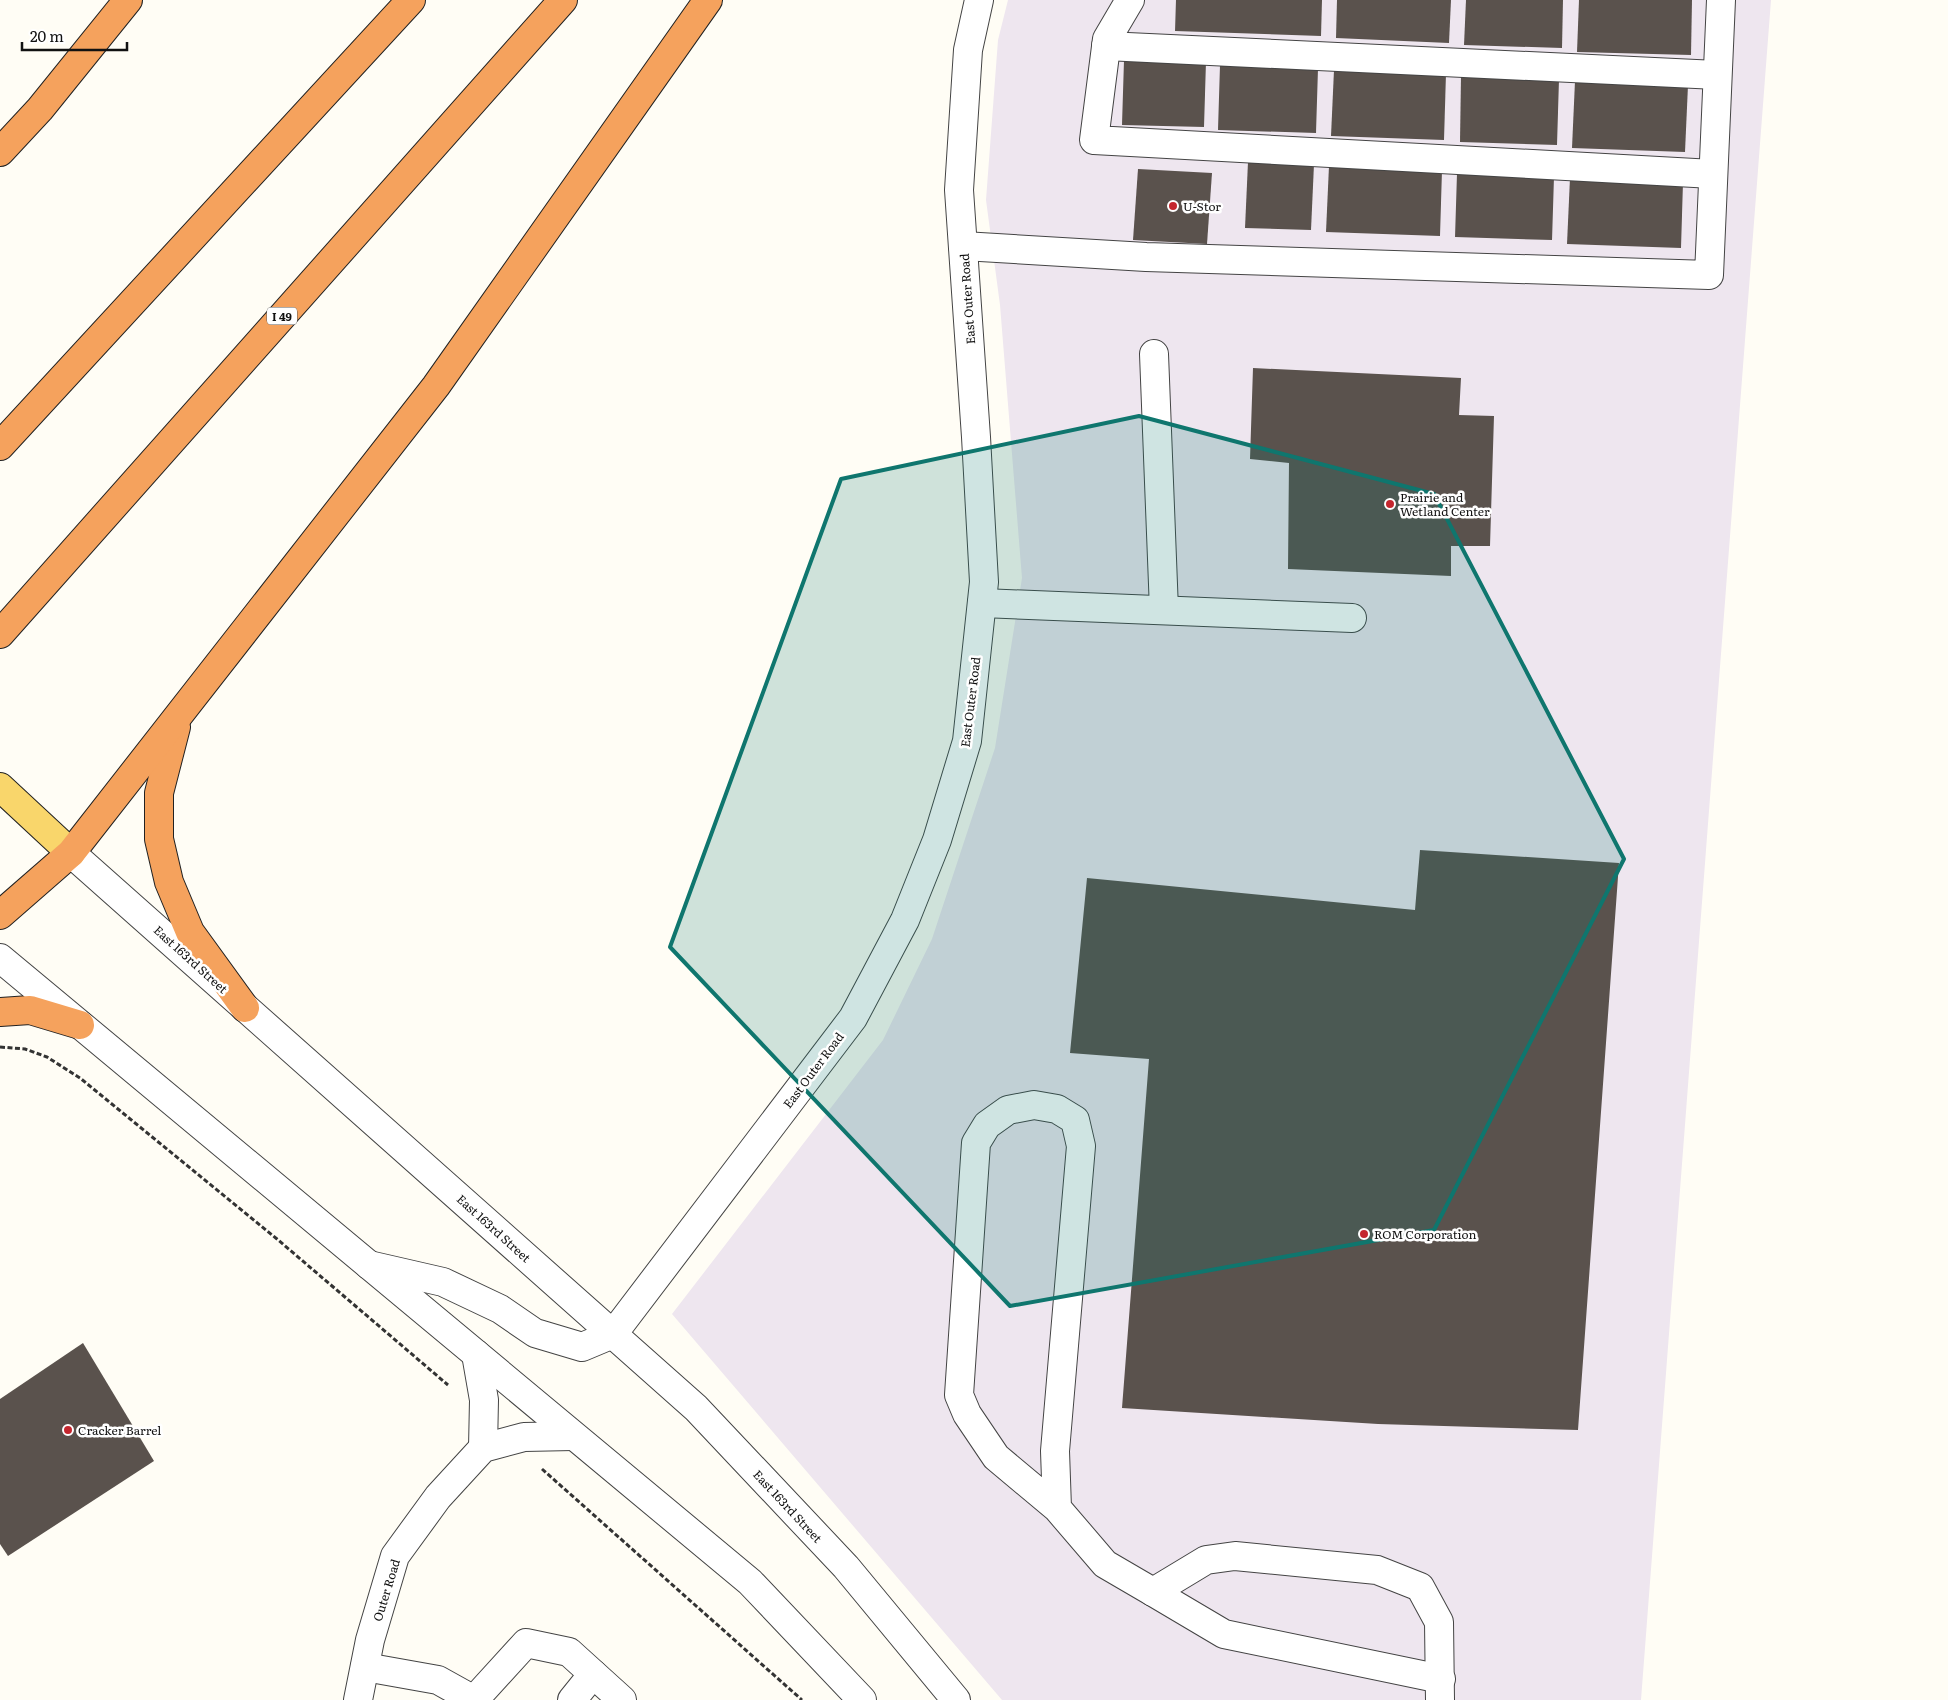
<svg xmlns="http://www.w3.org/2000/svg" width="1948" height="1700" viewBox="0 0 1948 1700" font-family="Literata,serif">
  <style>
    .industrial { fill: #eee6ef }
    .building { fill: #5a524d }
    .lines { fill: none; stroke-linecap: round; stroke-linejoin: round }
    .minor-casing { stroke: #444; stroke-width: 30 }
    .major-casing { stroke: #222; stroke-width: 30 }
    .highway-casing { stroke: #222; stroke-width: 30 }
    .path { stroke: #333; stroke-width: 3; stroke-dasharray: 5 2.5; stroke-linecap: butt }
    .minor { stroke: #fff; stroke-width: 28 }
    .major { stroke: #f9d66b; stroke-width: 28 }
    .highway { stroke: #f5a25d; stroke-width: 28 }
    .marked { fill: #0f766e; fill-opacity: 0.2; stroke: #0f766e; stroke-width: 4; stroke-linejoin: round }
    .poi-dot { fill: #c4262e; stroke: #fff; stroke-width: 2 }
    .labels { text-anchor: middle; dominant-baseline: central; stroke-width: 5; stroke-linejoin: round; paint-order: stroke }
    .shield { fill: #fff; stroke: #585858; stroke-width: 1 }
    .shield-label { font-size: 11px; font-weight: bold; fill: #111 }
    .poi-label { font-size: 12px; fill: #111; stroke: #fff; text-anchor: start }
    .street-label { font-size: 12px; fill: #111; stroke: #fff }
  </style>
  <rect width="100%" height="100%" fill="#fffdf5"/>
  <polygon class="industrial" points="1008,0 1771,0 1641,1700 1002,1700 672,1314 883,1040 932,939 995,748 1022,578 1000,305 986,200 998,40"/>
  <g class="building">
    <polygon points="1176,0 1322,0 1321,36 1175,31"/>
    <polygon points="1337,0 1451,0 1449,43 1336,38"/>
    <polygon points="1466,0 1563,0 1562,48 1464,45"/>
    <polygon points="1579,0 1692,0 1691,55 1577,52"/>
    <polygon points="1124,60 1206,61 1204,127 1122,125"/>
    <polygon points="1220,65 1318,68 1316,133 1218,130"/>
    <polygon points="1334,70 1446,73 1444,140 1331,136"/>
    <polygon points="1461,76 1559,79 1557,145 1460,142"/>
    <polygon points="1575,81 1688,85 1685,152 1572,148"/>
    <polygon points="1248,162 1314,164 1311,230 1245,228"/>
    <polygon points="1329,166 1442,170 1440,236 1326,232"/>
    <polygon points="1138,169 1212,173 1207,244 1133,240"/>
    <polygon points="1457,173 1554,176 1552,240 1455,237"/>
    <polygon points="1570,178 1683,182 1681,248 1567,244"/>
    <polygon points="1253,368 1461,378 1459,415 1494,416 1490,546 1451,546 1451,576 1288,569 1289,463 1250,459"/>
    <polygon points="1420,850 1619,863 1578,1430 1378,1424 1122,1408 1149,1059 1070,1053 1087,878 1415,910"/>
    <polygon points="83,1343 154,1461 8,1556 0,1544 0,1399"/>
  </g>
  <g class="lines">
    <defs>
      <g id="minor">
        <polyline points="1130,0 1107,39 1094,140 1713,174"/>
        <polyline points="1106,46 1717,75"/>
        <polyline points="963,246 1146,257 1709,275 1721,0"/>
        <polyline points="1154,354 1164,610"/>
        <polyline points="982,603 1352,618"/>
        <polyline points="71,853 696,1408 846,1567 956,1700"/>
        <polyline points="0,958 750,1582 862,1700"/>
        <polyline points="369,1265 443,1282 500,1309 535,1333 582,1347 613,1334 853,1018 905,920 937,840 967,741 984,582 976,437 959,190 968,50 979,0"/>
        <polyline points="476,1354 484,1400 483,1448"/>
        <polyline points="1057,1508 1055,1451 1081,1146 1075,1120 1057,1109 1034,1105 1008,1110 987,1125 976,1143 959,1395 967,1414 996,1457 1057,1508 1105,1564 1153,1592 1224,1634 1441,1679"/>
        <polyline points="1153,1592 1206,1560 1235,1556 1377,1570 1420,1587 1439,1622 1440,1700"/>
        <polyline points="365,1667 438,1680 474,1700 526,1643 569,1652 622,1700"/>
        <polyline points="358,1700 370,1640 395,1556 438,1497 483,1448 524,1437 573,1436"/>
        <polyline points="572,1700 593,1674"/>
      </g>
      <polyline id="major" points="0,787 71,853"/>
      <g id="highway">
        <polyline points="0,152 40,109 128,0"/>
        <polyline points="0,446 411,0"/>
        <polyline points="0,634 563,0"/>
        <polyline points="176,727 159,793 159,839 169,882 190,932 245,1008"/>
        <polyline points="0,915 71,853 436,386 708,0"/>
        <polyline points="0,1012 30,1010 80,1025"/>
      </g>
    </defs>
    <use href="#minor" class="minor-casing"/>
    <use href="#major" class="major-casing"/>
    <use href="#highway" class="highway-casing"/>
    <g class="path">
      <polyline points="0,1047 25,1049 47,1057 80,1078 277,1239 448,1385"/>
      <polyline points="542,1469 802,1700"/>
    </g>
    <use href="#minor" class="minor"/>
    <use href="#major" class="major"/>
    <use href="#highway" class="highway"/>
  </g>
  <path class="marked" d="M1139,416L1434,494L1624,859L1434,1230L1010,1306L670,947L841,479Z"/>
  <g class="poi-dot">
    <circle cx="1173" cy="206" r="5"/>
    <circle cx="1390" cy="504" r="5"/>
    <circle cx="1364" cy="1234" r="5"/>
    <circle cx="68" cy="1430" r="5"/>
  </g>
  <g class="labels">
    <rect class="shield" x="267" y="307.5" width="30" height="17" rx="4"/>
    <g class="shield-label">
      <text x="282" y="316">I 49</text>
    </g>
    <g class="poi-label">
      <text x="1183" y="206">U-Stor</text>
      <text x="1400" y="497">Prairie and<tspan x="1400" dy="14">Wetland Center</tspan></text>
      <text x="1374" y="1234">ROM Corporation</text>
      <text x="78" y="1430">Cracker Barrel</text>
    </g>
    <g class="street-label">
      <text transform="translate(967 299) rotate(-94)">East Outer Road</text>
      <text transform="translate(970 702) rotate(-83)">East Outer Road</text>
      <text transform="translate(191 959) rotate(42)">East 163rd Street</text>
      <text transform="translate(813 1070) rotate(-53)">East Outer Road</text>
      <text transform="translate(494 1228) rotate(42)">East 163rd Street</text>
      <text transform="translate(788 1506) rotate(47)">East 163rd Street</text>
      <text transform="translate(386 1590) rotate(-73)">Outer Road</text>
    </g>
  </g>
  <path d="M22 42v8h105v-8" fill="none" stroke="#111111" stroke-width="2.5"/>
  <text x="30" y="42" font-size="15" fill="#111111" stroke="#ffffff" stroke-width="4" paint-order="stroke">20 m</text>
</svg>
